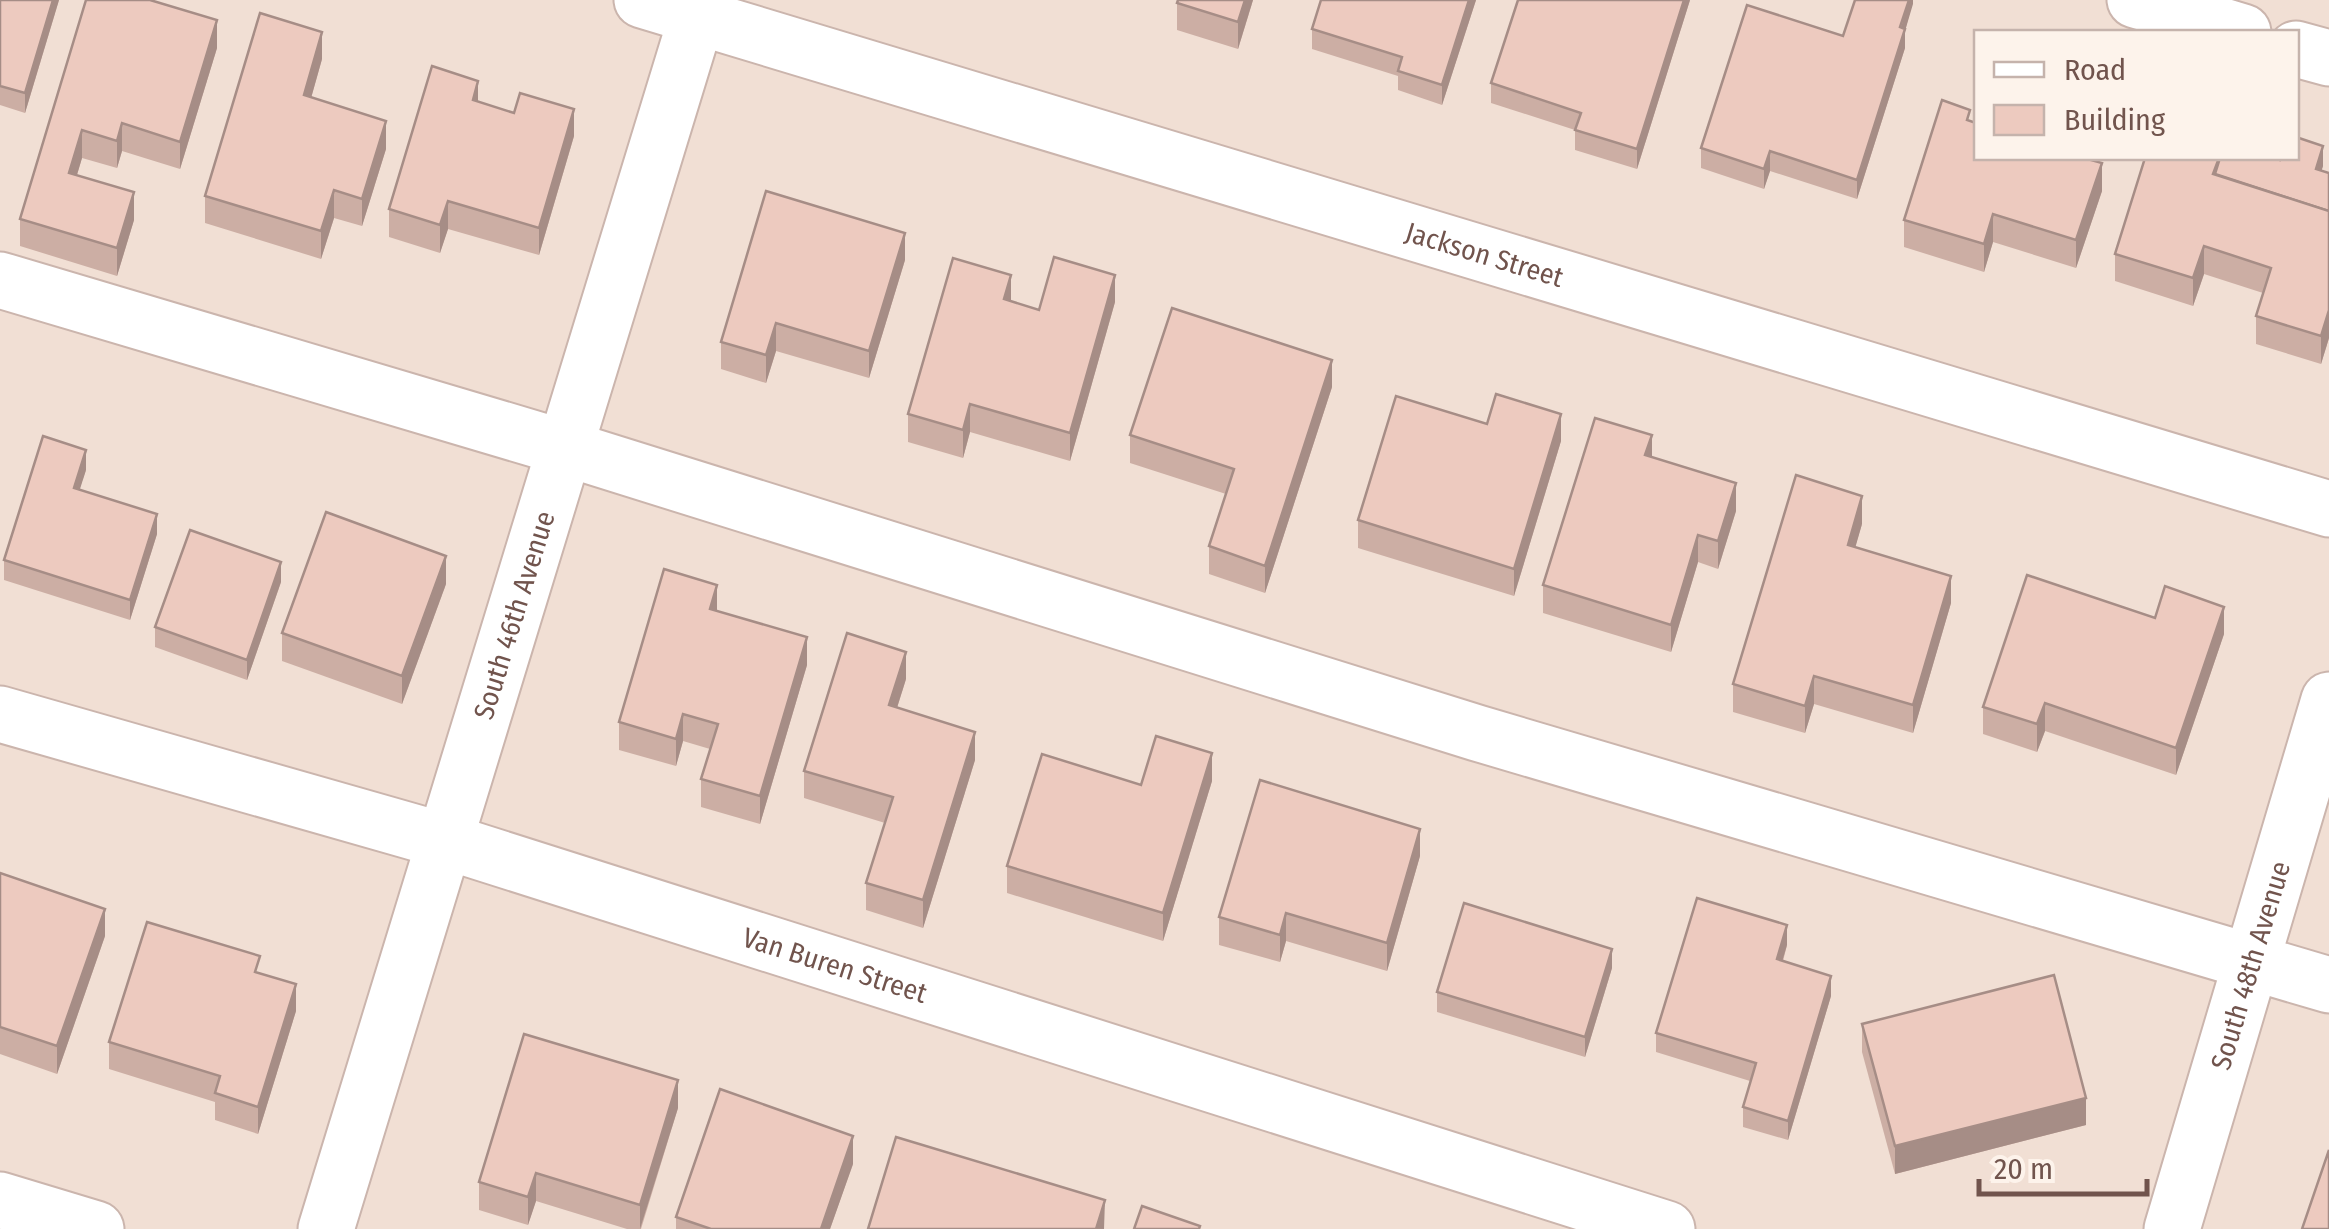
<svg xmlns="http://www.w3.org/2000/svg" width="2329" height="1229" viewBox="0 0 2329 1229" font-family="'Fira Sans Condensed',sans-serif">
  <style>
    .residential { fill: #f1dfd4; fill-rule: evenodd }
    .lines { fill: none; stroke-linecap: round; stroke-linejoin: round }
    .minor-casing { stroke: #cbb5ad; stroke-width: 59 }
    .minor { stroke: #fff; stroke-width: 55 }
    .wall { fill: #ccaea4 }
    .shaded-wall { fill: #a68d86 }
    .building { fill: #edcabf; stroke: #a68d86; stroke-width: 2.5 }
    .labels { text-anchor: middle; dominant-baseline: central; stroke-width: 8; stroke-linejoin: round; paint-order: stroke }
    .street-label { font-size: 28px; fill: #71544d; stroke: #fdf3eb }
  </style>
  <rect width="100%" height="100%" fill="#faefe5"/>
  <path class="residential" d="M0,0H2329V1229H0ZM1976,32H2296V158H1976Z"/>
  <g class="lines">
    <defs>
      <g id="minor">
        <path id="s1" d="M642,0L2329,509"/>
        <polyline points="2135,0 2243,32"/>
        <polyline points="2296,49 2329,58"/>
        <polyline points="0,280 565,448 1477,733 2329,985"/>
        <path id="s2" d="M0,714L445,841L1667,1229"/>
        <polyline points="0,1200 96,1229"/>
        <path id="s3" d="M326,1229L702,0"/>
        <path id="s4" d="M2172,1229L2329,700"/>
      </g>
    </defs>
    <use href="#minor" class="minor-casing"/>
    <use href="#minor" class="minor"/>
  </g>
  <g class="wall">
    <polygon points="0,0 59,0 25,113 0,105"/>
    <polygon points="86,0 217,48 180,169 122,151 117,168 82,158 77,175 134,220 117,276 20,246 20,219"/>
    <polygon points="1253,0 1238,49 1177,30 1177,3"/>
    <polygon points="1321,0 1476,0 1442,105 1398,90 1398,76 1312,49 1312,29"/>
    <polygon points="1690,0 1637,169 1575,150 1575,130 1491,103 1491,83"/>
    <polygon points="1913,0 1905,31 1905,48 1857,199 1770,171 1764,189 1701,168 1701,148 1843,36"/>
    <polygon points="322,59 311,98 386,149 362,226 334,218 321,259 205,223 205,196"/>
    <polygon points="478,102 574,136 539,255 448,229 440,253 389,237 389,209"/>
    <polygon points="1970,121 2102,191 2076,268 1993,242 1984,272 1904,247 1904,220"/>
    <polygon points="2280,160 2323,166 2321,171 2329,173 2329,338 2321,364 2256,344 2256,316 2263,293 2204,274 2193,306 2115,281 2115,254"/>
    <polygon points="905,260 869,378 776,351 766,383 721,369 721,342"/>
    <polygon points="1011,302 1039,310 1115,302 1070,461 970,432 963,458 908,442 908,414"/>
    <polygon points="1332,387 1265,593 1209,574 1209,546 1226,494 1130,463 1130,435"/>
    <polygon points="1487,424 1561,441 1514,596 1358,548 1358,520"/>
    <polygon points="1652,457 1736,511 1718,569 1698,562 1671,652 1543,613 1543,585"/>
    <polygon points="86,470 79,490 157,534 130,620 4,580 4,560"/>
    <polygon points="1862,524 1855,547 1951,603 1913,733 1814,704 1805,733 1733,712 1733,684"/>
    <polygon points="281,582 247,680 155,647 155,627"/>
    <polygon points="446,584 402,704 282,661 282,633"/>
    <polygon points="717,611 807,665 760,824 701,807 701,779 710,749 683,741 676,766 619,750 619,722"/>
    <polygon points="2155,618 2224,634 2176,775 2045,731 2037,752 1983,734 1983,707"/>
    <polygon points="906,679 897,708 975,760 923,928 866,910 866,883 885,823 804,798 804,771"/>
    <polygon points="1212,781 1163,941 1007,893 1007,866 1141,785"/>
    <polygon points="1420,856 1387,971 1286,941 1280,962 1219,945 1219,917"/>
    <polygon points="0,873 105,936 57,1074 0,1054"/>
    <polygon points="1787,945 1783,961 1831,996 1788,1140 1743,1127 1743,1107 1750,1081 1656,1052 1656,1033"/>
    <polygon points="1612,968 1585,1057 1437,1012 1437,992"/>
    <polygon points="260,973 296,1011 258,1134 215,1120 215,1102 109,1069 109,1042"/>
    <polygon points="1862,1024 2086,1125 1895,1174 1862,1052"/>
    <polygon points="678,1108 641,1229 627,1229 536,1201 528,1225 479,1210 479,1182"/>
    <polygon points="853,1164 830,1229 676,1229 676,1217"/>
  </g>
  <g class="shaded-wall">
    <polygon points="53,0 59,0 25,113 25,93"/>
    <polygon points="1245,0 1253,0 1238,49 1238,22"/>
    <polygon points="1469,0 1476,0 1442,105 1442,85"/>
    <polygon points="1684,0 1690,0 1637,169 1637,149"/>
    <polygon points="1909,0 1913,0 1913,4 1905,31 1905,48 1857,199 1857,180"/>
    <polygon points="217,20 217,48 180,169 180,142"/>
    <polygon points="322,32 322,59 304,123 304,95"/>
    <polygon points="478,81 478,108 473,100"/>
    <polygon points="574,109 574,136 539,255 539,228"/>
    <polygon points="386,121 386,149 362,226 362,199"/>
    <polygon points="122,123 122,151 117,168 117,141"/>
    <polygon points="82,130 82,158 69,201 69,173"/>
    <polygon points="2323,146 2323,166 2316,189 2316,169"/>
    <polygon points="1770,151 1770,171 1764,189 1764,169"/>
    <polygon points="2102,163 2102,191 2076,268 2076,240"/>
    <polygon points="334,190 334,218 321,259 321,231"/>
    <polygon points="134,192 134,220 117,276 117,248"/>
    <polygon points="448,201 448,229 440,253 440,225"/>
    <polygon points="1993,214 1993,242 1984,272 1984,244"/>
    <polygon points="905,233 905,260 869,378 869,351"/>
    <polygon points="2204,246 2204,274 2193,306 2193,278"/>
    <polygon points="1011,275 1011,303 1004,299"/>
    <polygon points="1115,275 1115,302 1070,461 1070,433"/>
    <polygon points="2329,310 2329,338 2321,364 2321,336"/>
    <polygon points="776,323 776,351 766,383 766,355"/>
    <polygon points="1332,360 1332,387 1265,593 1265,566"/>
    <polygon points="970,404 970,432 963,458 963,430"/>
    <polygon points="1561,414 1561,441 1514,596 1514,569"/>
    <polygon points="1652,435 1652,463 1645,455"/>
    <polygon points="86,450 86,470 74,508 74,488"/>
    <polygon points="1736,483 1736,511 1718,569 1718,541"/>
    <polygon points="1862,496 1862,524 1848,573 1848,545"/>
    <polygon points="157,514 157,534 130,620 130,600"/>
    <polygon points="1698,535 1698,562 1671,652 1671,625"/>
    <polygon points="446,556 446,584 402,704 402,676"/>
    <polygon points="281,562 281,582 247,680 247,660"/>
    <polygon points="1951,576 1951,603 1913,733 1913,705"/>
    <polygon points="717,585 717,613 710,609"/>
    <polygon points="2224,607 2224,634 2176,775 2176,748"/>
    <polygon points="807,637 807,665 760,824 760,796"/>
    <polygon points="906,652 906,679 889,733 889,705"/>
    <polygon points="1814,676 1814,704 1805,733 1805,706"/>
    <polygon points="2045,703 2045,731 2037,752 2037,724"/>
    <polygon points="683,714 683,741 676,766 676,739"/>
    <polygon points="975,732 975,760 923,928 923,900"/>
    <polygon points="1212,753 1212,781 1163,941 1163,913"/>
    <polygon points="1420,829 1420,856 1387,971 1387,943"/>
    <polygon points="105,909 105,936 57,1074 57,1046"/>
    <polygon points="1286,913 1286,941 1280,962 1280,935"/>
    <polygon points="1787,925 1787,945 1777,979 1777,959"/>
    <polygon points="1612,949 1612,968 1585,1057 1585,1037"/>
    <polygon points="1831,976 1831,996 1788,1140 1788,1121"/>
    <polygon points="296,984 296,1011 258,1134 258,1107"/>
    <polygon points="678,1080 678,1108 640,1229 640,1205"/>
    <polygon points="2086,1098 2086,1125 1895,1174 1895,1146"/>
    <polygon points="853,1136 853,1164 830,1229 821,1229"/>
    <polygon points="536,1173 536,1201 528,1225 528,1197"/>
    <polygon points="1105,1200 1104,1229 1096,1229"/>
  </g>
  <g class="building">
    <polygon points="0,0 53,0 25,93 0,86"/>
    <polygon points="86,0 150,0 217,20 180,142 122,123 117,141 82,130 69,173 134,192 117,248 20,219"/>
    <polygon points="1178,0 1245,0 1238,22 1177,3"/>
    <polygon points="1321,0 1469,0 1442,85 1398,71 1402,57 1312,29"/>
    <polygon points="1518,0 1684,0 1637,149 1575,130 1581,113 1491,83"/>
    <polygon points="1855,0 1909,0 1900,27 1905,29 1857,180 1770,151 1764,169 1701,148 1747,5 1843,36"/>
    <polygon points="260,13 322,32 304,95 386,121 362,199 334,190 321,231 205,196"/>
    <polygon points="432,66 478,81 473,100 514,113 520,93 574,109 539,228 448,201 440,225 389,209"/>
    <polygon points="1942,100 1970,110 1967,120 1976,123 1976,158 2084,158 2102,163 2076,240 1993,214 1984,244 1904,220"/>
    <polygon points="2296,137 2323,146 2316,169 2329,173 2329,211 2215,174 2220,158 2272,158 2280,160 2281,158 2296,158"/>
    <polygon points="2145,158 2219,158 2213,174 2329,211 2329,310 2321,336 2256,316 2271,268 2204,246 2193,278 2115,254"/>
    <polygon points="766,191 905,233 869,351 776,323 766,355 721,342"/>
    <polygon points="1054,257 1115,275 1070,433 970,404 963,430 908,414 953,258 1011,275 1004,299 1039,310"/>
    <polygon points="1172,308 1332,360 1265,566 1209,546 1234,469 1130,435"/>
    <polygon points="1496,394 1561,414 1514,569 1358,520 1396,396 1487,424"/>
    <polygon points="1595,418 1652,435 1645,455 1736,483 1718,541 1698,535 1671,625 1543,585"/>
    <polygon points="43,436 86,450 74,488 157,514 130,600 4,560"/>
    <polygon points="1796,475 1862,496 1848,545 1951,576 1913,705 1814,676 1805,706 1733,684"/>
    <polygon points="326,512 446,556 402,676 282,633"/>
    <polygon points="190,530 281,562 247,660 155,627"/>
    <polygon points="664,569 717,585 710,609 807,637 760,796 701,779 718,724 683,714 676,739 619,722"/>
    <polygon points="2027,575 2155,618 2165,586 2224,607 2176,748 2045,703 2037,724 1983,707"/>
    <polygon points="847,633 906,652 889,705 975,732 923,900 866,883 893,797 804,771"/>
    <polygon points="1156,736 1212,753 1163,913 1007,866 1042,754 1141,785"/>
    <polygon points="1260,780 1420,829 1387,943 1286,913 1280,935 1219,917"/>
    <polygon points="0,873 105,909 57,1046 0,1027"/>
    <polygon points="1697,898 1787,925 1777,959 1831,976 1788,1121 1743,1107 1756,1063 1656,1033"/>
    <polygon points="1464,903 1612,949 1585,1037 1437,992"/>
    <polygon points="147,922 260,956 255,972 296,984 258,1107 215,1093 220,1076 109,1042"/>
    <polygon points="2054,975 2086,1098 1895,1146 1862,1024"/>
    <polygon points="524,1034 678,1080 640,1205 536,1173 528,1197 479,1182"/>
    <polygon points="720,1089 853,1136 821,1229 711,1229 676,1217"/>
    <polygon points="896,1137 1105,1200 1096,1229 868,1229"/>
    <polygon points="2329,1150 2329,1229 2302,1229"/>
    <polygon points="1142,1206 1200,1226 1199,1229 1134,1229"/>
  </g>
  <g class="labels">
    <g class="street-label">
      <text stroke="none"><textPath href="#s1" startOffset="880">Jackson Street</textPath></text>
      <text stroke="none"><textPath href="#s3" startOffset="642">South 46th Avenue</textPath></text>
      <text stroke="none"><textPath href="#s2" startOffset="872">Van Buren Street</textPath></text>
      <text stroke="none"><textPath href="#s4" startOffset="275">South 48th Avenue</textPath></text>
    </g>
  </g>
  <rect x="1974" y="30" width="325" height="130" fill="#fdf3eb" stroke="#c5b3ac" stroke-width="2.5"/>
  <rect x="1994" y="62" width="50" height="15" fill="#ffffff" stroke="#c5b3ac" stroke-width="2.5"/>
  <text x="2064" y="80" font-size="30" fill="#71544d">Road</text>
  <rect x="1994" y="105" width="50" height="30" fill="#edcabf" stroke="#c5b3ac" stroke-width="2.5"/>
  <text x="2064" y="130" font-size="30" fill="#71544d">Building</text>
  <path d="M1979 1179v15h168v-15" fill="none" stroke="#71544d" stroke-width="5"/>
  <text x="1994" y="1179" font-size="30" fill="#71544d" stroke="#fdf3eb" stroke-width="8" paint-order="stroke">20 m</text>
</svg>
